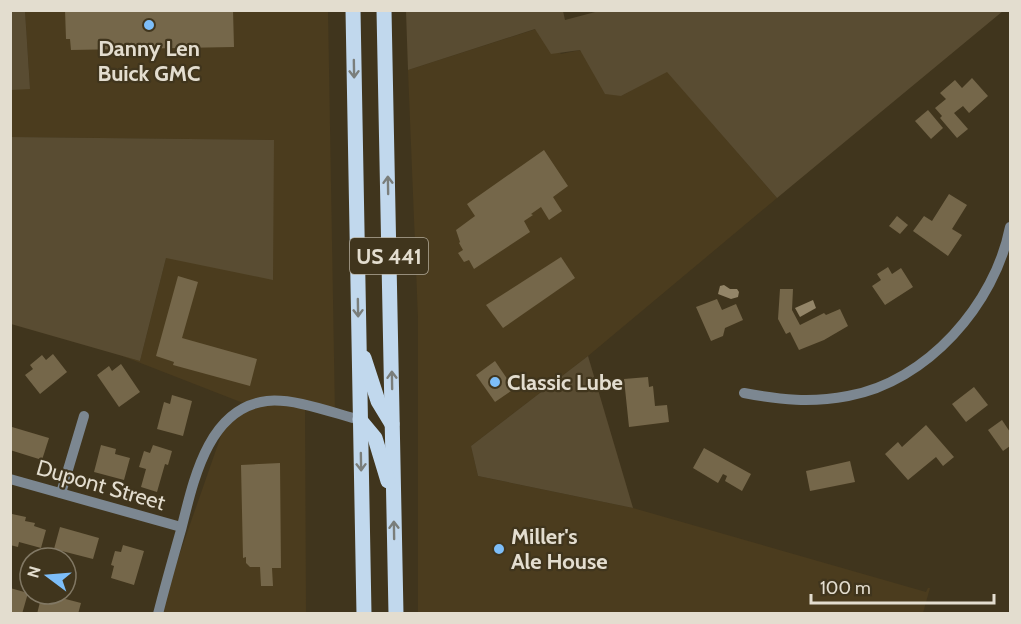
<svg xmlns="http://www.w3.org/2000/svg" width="1021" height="624" viewBox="0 0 1021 624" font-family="Cabin,sans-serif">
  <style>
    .built { fill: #4b3c1e }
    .green { fill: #594c32 }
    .water { fill: #938568 }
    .building { fill: #75674a }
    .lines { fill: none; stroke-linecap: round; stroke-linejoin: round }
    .minor { stroke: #7c8791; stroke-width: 10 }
    .primary { stroke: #c1d8ed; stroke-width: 15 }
    .oneway { stroke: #7a7e7b }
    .poi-dot { fill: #7dbef9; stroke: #40351d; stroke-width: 2 }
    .labels { text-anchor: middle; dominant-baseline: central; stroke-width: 4.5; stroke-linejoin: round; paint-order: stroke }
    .shield { fill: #40351d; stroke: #b2ab9a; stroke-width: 1.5 }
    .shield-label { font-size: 21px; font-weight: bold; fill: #e3ddcf }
    .poi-label { font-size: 22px; font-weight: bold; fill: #e3ddcf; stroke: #40351d; text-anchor: start }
    .street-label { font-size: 22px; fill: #e3ddcf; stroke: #40351d }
  </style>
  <rect width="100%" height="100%" fill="#40351d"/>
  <g class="built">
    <polygon points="25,11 328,11 335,415 305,410 306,613 159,613 223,430 242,413 256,408 120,355 140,361 166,258 274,140 11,137 11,90 30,88"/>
    <polygon points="536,29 561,54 580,50 621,96 667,71 777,198 588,356 471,446 478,476 633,508 926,592 928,588 930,588 923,613 418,613 418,318 408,70"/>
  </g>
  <g class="green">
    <polygon points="11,10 25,11 30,89 11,90"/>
    <polygon points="599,11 599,10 1003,11 777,198 667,72 621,96 605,94 580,50 551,54 535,29 408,70 406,11 563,11 565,20"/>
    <polygon points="11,137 274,140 273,280 166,258 140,361 11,324"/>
    <polygon points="588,356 633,508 478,476 471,446"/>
  </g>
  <g class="water">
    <polygon points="724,285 730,289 737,289 739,292 738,297 731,299 718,294 720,286"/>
    <polygon points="813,300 816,308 800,317 795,308"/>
  </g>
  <g class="building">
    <polygon points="65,10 233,10 234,47 71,50 70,39 66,39"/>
    <polygon points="972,78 988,96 969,113 963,106 954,113 968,129 957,138 940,118 942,116 935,108 946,99 940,93 955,80 962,88"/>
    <polygon points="928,110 943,128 931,139 915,121"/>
    <polygon points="544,150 568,186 553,197 562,211 549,220 541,207 531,214 533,215 524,221 530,232 474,269 469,260 464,262 458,253 463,250 459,243 460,242 456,230 475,216 467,204"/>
    <polygon points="949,194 967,205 952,229 962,235 948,256 913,231 924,216 932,221"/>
    <polygon points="897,216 908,225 900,234 889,226"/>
    <polygon points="561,257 575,278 503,328 486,305"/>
    <polygon points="888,267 892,274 901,268 913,287 885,305 872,286 881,280 877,274"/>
    <polygon points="178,276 198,282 182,338 257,359 250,386 173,365 174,362 156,356"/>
    <polygon points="780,289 793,289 792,310 800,325 824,313 826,315 840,309 848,326 824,340 799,350 790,332 786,334 778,319"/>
    <polygon points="717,299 722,310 736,304 743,320 725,328 723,336 711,341 696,307"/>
    <polygon points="53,354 67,372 40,394 25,375 33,369 30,365 42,355 46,360"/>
    <polygon points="495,361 514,389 495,402 476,375"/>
    <polygon points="121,364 140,392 119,407 97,375 109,366 112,371"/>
    <polygon points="648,377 649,387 653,386 655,406 667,405 669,422 629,427 624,379"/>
    <polygon points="974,387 988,405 966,422 952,404"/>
    <polygon points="172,395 192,401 183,436 157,429 164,402 170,404"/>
    <polygon points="1002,420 1010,432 1010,446 1003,451 988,430"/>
    <polygon points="926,425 954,457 943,466 936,457 908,480 885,454 898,442 902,447"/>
    <polygon points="12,427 49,438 42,460 10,450"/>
    <polygon points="101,445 116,449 115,454 130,458 124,480 94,472"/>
    <polygon points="153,445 172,451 168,465 165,464 157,492 141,487 146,469 139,467 144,451 150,453"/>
    <polygon points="704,448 751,474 742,491 725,481 727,476 723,474 718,483 693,468"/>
    <polygon points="850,461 855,482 810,491 806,471"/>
    <polygon points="280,463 281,568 272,568 273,586 261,586 260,567 250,567 246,563 246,557 243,558 241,465"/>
    <polygon points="12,514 26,517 25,521 35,523 34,526 46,530 41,548 19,542 18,547 10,545"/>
    <polygon points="60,527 99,538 93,559 54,549"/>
    <polygon points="123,545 144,551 134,585 111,578 114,566 111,565 115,551 121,552"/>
    <polygon points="10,588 28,593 22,614 10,614"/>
    <polygon points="54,596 81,603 78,614 37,614 41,598 53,601"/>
  </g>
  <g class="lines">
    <g class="minor">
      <path d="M744,393C781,400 811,403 848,396C927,382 995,304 1010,227"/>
      <polyline points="10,479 181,527"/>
      <polyline points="61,493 84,416"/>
      <path d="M158,614C165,586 173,558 181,530C193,483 207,408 267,401C294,398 333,413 360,420"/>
    </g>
    <g class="primary">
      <polyline points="353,10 364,614"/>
      <polyline points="384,10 396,614"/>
      <polyline points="364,358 378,401 392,424"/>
      <polyline points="360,420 375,438 388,481"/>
    </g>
  </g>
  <defs><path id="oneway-shaft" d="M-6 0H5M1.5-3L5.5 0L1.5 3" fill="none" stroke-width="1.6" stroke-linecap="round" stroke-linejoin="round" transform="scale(1.5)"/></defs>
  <g class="oneway">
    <use href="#oneway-shaft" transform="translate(354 69) rotate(89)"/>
    <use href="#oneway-shaft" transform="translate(388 185) rotate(-91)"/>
    <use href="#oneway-shaft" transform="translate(358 308) rotate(89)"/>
    <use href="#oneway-shaft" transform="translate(392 380) rotate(-91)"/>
    <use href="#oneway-shaft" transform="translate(361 462) rotate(89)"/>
    <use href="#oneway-shaft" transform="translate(394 530) rotate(-91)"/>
  </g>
  <g class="poi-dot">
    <circle cx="149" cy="25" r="6"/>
    <circle cx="495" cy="382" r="6"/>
    <circle cx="499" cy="549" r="6"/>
  </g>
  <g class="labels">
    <rect class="shield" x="350" y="238" width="78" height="36" rx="4.5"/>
    <g class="shield-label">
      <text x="389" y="256">US 441</text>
    </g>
    <g class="poi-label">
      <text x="149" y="48" text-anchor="middle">Danny Len<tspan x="149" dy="25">Buick GMC</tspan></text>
      <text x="507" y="382">Classic Lube</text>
      <text x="511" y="536">Miller's<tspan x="511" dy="25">Ale House</tspan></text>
    </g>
    <g class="street-label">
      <text transform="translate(101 485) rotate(16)">Dupont Street</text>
    </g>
  </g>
  <rect width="1021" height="624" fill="none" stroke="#e3ddcf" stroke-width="24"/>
  <g transform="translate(48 576) rotate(286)"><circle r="28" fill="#40351d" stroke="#817864" stroke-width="1.5"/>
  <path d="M0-4.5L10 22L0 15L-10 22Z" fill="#7dbef9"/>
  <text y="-9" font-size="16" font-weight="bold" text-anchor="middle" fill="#e3ddcf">N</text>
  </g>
  <path d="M811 594v9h183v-9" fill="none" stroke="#e3ddcf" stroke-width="3"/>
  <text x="820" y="594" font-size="18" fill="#e3ddcf" stroke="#40351d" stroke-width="4.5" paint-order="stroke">100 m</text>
</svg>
